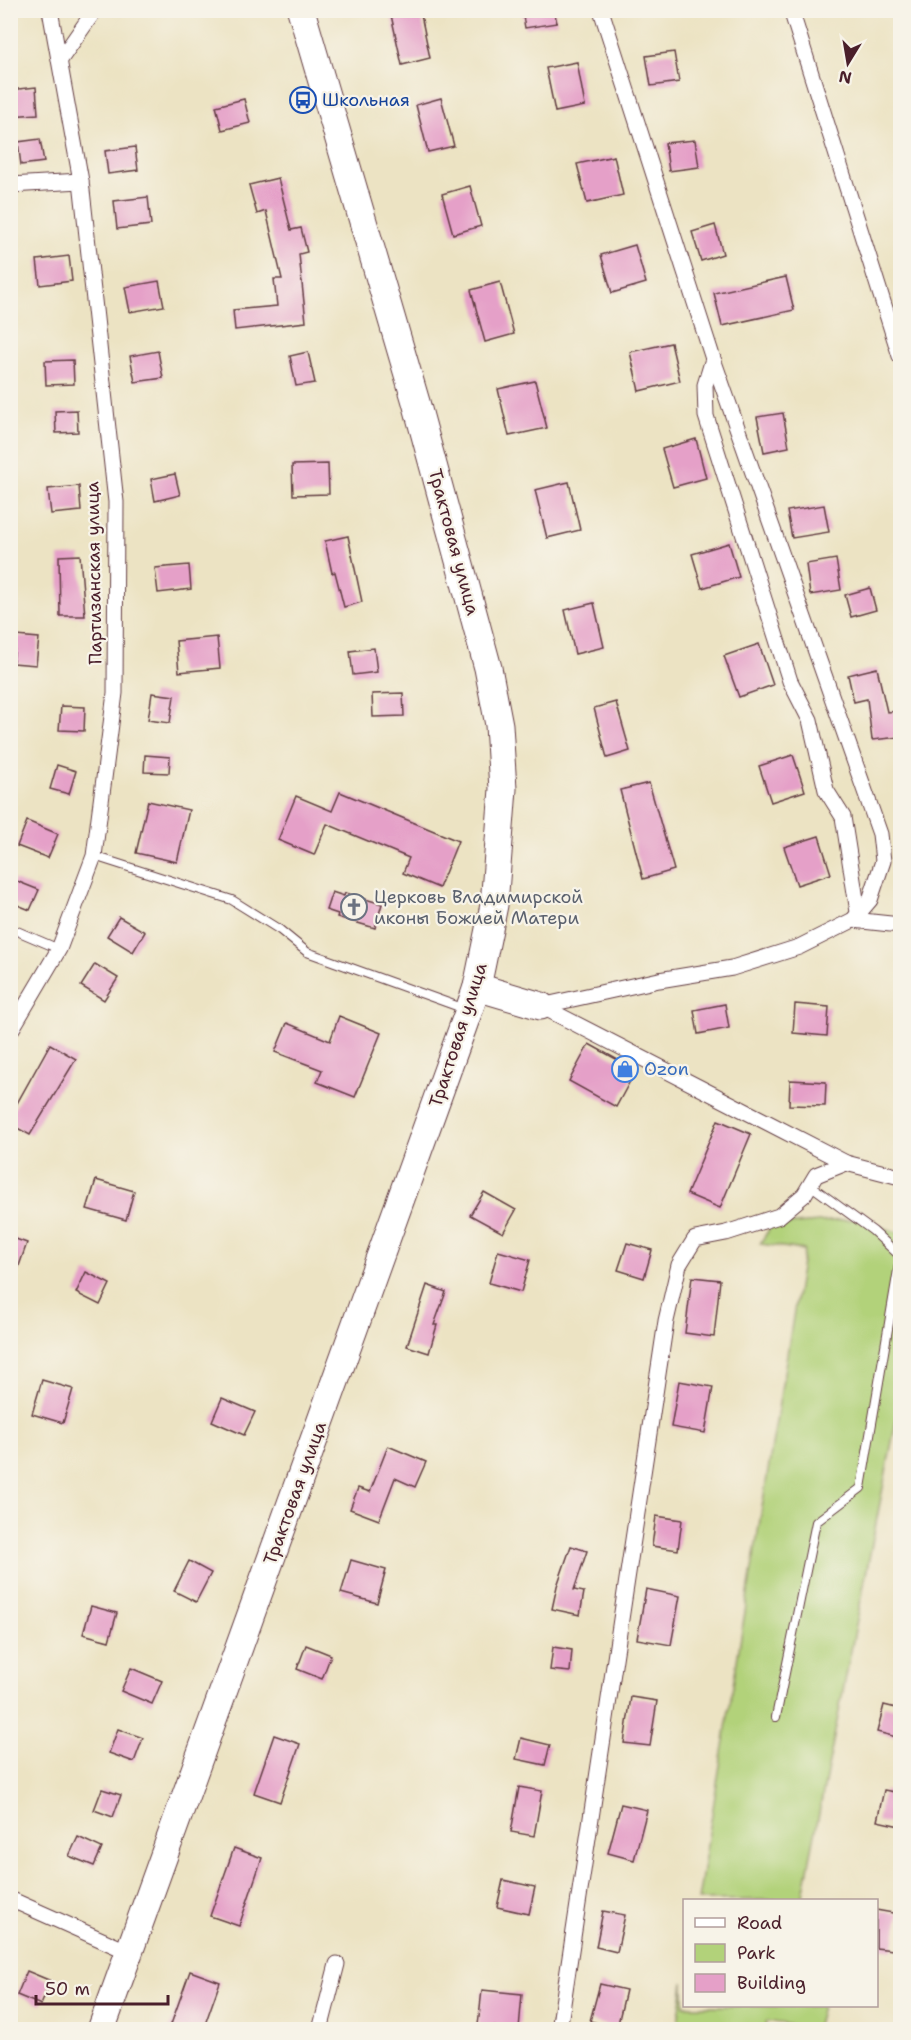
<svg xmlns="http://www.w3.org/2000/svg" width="911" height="2040" viewBox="0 0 911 2040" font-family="'Shantell Sans',sans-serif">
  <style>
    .green { fill: #b2d27a; stroke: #7e7852; stroke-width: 1.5 }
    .building { fill: #e5a0c8 }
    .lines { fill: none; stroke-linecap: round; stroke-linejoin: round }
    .lane-casing { stroke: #623c42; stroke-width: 10 }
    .street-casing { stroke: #623c42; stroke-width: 17 }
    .highway-casing { stroke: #623c42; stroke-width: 29 }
    .lane { stroke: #fff; stroke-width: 8 }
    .street { stroke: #fff; stroke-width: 15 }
    .highway { stroke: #fff; stroke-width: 27 }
    .labels { text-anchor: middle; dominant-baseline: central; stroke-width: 4.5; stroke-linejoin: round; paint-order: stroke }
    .transit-label { font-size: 18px; fill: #164399; stroke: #f7f3e8; text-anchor: start }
    .street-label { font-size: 18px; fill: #4a1f2b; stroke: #f7f3e8 }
    .worship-label { font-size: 18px; fill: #5b616d; stroke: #f7f3e8; text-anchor: start }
    .shop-label { font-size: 18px; fill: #366cbe; stroke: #f7f3e8; text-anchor: start }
  </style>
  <rect width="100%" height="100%" fill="#f7f3e8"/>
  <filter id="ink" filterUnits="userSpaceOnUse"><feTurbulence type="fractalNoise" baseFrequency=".0167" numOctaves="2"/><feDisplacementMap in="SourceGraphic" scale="12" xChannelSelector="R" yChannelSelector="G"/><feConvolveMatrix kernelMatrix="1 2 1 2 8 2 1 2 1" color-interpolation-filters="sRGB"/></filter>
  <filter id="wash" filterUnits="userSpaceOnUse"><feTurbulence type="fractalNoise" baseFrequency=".008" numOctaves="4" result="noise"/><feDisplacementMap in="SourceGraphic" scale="24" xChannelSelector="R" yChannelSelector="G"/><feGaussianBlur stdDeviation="1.35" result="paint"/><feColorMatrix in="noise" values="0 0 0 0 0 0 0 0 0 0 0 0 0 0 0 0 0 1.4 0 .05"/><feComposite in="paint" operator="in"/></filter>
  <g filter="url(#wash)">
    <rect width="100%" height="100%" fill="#ece3c3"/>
    <g class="green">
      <polygon points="856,1219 900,1233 900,1401 802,1900 698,1900 804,1250 760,1244 771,1226"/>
      <polygon points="684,1982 684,2006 822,2006 816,2029 767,2021 765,2029 677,2029"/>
    </g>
    <g id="blocks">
      <g class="building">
        <polygon points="420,10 430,58 402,65 391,15"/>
        <polygon points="522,10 554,10 557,23 525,28"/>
        <polygon points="674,52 679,82 651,86 646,56"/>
        <polygon points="577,62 585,106 555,112 546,68"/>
        <polygon points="36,87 38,114 10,116 10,90"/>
        <polygon points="441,98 454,146 428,152 416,105"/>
        <polygon points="244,99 250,123 222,130 216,106"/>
        <polygon points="40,139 44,162 21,165 18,142"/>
        <polygon points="695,140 699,167 669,171 665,143"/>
        <polygon points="135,147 138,170 108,174 105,151"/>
        <polygon points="614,156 623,195 587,203 577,164"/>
        <polygon points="278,178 291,230 301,228 307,252 299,254 306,322 235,330 233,310 277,306 274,279 282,279 266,211 257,214 249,185"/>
        <polygon points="470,186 481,226 453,234 442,194"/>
        <polygon points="148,197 151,225 117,229 114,201"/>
        <polygon points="715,225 723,254 701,261 692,232"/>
        <polygon points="635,245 646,283 612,293 601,255"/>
        <polygon points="69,256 72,281 40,285 37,260"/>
        <polygon points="786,277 794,310 722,326 714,293"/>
        <polygon points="159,281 164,306 130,312 125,287"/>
        <polygon points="500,282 514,334 485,342 471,290"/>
        <polygon points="671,343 680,381 639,391 630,352"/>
        <polygon points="158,351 163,378 135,382 130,356"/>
        <polygon points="308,352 315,383 296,386 290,356"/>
        <polygon points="73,360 74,384 46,385 45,361"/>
        <polygon points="535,381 547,428 509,436 498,389"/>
        <polygon points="77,410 78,432 56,433 55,411"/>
        <polygon points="783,413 789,447 764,452 757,417"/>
        <polygon points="696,439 706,478 673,487 662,449"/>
        <polygon points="328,464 329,494 293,495 292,465"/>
        <polygon points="175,474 180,495 155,501 151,479"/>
        <polygon points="569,482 580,530 547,538 535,490"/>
        <polygon points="79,486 81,511 51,514 48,489"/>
        <polygon points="824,505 829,532 792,538 787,511"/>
        <polygon points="348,536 362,602 344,607 335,572 332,573 325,541"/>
        <polygon points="729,543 739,577 702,588 692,554"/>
        <polygon points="80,555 85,616 60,616 59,556"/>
        <polygon points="836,559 841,590 810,595 806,564"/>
        <polygon points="189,565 191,589 158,593 155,568"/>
        <polygon points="870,588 876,610 851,617 845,595"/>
        <polygon points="594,603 604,647 575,654 565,610"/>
        <polygon points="16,636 39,638 36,665 13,663"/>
        <polygon points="217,637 220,668 179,672 176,641"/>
        <polygon points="759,644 773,685 739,697 724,656"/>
        <polygon points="374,648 377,672 353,675 350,651"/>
        <polygon points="877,668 887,712 900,711 900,737 872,740 867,699 854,702 848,675"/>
        <polygon points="152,693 174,696 170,723 148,720"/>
        <polygon points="403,693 404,716 373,717 372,694"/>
        <polygon points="616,702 630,751 607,758 594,708"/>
        <polygon points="61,706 85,707 84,731 59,730"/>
        <polygon points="145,755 170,757 169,773 144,772"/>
        <polygon points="793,755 805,791 771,802 759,766"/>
        <polygon points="57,765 76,771 69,794 50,789"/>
        <polygon points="649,783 674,870 643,879 620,790"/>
        <polygon points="340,792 458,841 439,888 403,873 409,858 327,824 314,855 278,840 296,796 332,811"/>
        <polygon points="148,801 189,810 177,862 136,853"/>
        <polygon points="27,821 58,834 48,858 17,846"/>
        <polygon points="819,836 831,874 797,885 784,847"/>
        <polygon points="14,880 39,890 30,910 10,902 10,890"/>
        <polygon points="332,892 344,896 345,893 382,904 375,928 337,917 338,914 326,910"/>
        <polygon points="119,917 145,932 133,952 107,936"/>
        <polygon points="95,964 118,978 104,1000 81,986"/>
        <polygon points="725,1004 729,1028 698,1034 694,1010"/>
        <polygon points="795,1004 829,1007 827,1036 793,1033"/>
        <polygon points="339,1016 381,1033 355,1097 317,1082 322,1070 275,1052 287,1023 330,1041"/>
        <polygon points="50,1044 76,1059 30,1135 10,1124 10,1116"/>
        <polygon points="589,1044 636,1070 616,1107 569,1081"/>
        <polygon points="790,1080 826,1082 825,1106 789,1105"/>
        <polygon points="718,1120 751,1134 720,1208 687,1194"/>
        <polygon points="96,1180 134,1191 126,1220 87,1209"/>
        <polygon points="484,1192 516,1210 503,1233 470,1215"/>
        <polygon points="10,1237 27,1243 13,1283 10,1283"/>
        <polygon points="627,1243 652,1250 644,1278 618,1270"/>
        <polygon points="498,1251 530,1260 521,1292 489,1283"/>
        <polygon points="86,1272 110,1284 100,1305 76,1293"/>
        <polygon points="692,1277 720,1280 714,1337 685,1333"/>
        <polygon points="427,1285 446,1292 434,1325 437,1325 429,1353 407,1346"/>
        <polygon points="42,1380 73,1389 63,1423 32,1414"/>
        <polygon points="679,1381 713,1387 705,1433 671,1427"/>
        <polygon points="222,1398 255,1412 244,1435 212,1421"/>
        <polygon points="388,1446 426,1462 415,1487 395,1478 379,1520 350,1509 358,1488 370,1492"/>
        <polygon points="656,1516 682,1520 678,1550 652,1546"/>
        <polygon points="571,1546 587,1551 574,1590 584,1592 580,1615 552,1609 557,1586"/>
        <polygon points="351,1560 386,1570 377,1603 341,1593"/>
        <polygon points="189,1561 211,1573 196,1602 174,1591"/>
        <polygon points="646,1589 680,1596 671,1645 637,1639"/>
        <polygon points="91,1606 117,1613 109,1641 83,1634"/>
        <polygon points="306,1645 331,1655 322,1679 297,1669"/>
        <polygon points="553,1647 572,1650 570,1672 550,1670"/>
        <polygon points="131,1668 162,1681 152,1704 121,1691"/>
        <polygon points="631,1697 657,1701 650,1746 624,1743"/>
        <polygon points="884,1705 900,1709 900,1738 877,1732"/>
        <polygon points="118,1729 143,1738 134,1762 109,1753"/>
        <polygon points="274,1735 300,1744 280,1802 254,1793"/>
        <polygon points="521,1738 550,1745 545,1765 516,1759"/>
        <polygon points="519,1787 542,1791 534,1836 511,1832"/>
        <polygon points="102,1789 121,1795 113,1817 94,1810"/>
        <polygon points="884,1790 900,1793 900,1826 877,1821"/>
        <polygon points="621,1804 647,1810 634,1860 608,1853"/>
        <polygon points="78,1837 102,1848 94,1866 69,1856"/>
        <polygon points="234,1848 262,1858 239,1926 210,1916"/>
        <polygon points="503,1880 535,1887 529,1914 497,1907"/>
        <polygon points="876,1910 899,1914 893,1950 876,1948"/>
        <polygon points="603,1911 625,1915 617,1952 596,1947"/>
        <polygon points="27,1971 51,1981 41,2005 17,1995"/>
        <polygon points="190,1971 220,1982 203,2030 169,2030"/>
        <polygon points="600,1984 626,1990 617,2028 590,2021"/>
        <polygon points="482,1990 522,1994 519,2029 478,2025"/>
      </g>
    </g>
  </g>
  <g filter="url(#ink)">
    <use href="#blocks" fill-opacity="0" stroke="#623c42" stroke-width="1.5"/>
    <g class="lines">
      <defs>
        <g id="lane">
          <polyline points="94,856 232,900 280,930 307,952 465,1009"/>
          <polyline points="10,928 59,949"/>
          <polyline points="810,1185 873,1231 900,1256"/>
          <polyline points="776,1717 816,1522 861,1488 900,1258"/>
        </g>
        <g id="street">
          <polyline points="791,10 900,356"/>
          <polyline points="60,60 95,10"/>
          <polyline points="10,185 81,181"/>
          <polyline points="713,359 705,385 706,416 790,681 810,720 826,790 843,817 858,912"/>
          <polyline points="853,920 900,925"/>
          <polyline points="541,1006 659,980 732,968 799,947 853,920 870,900 883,861 880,834 713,359 601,10"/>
          <polyline points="541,1006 846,1163 900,1177"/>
          <polyline points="10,1032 59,949 94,856 115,693 116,502 81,181 50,10"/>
          <polyline points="10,1899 129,1952"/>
          <polyline points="320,2030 337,1964"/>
          <polyline points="559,2030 666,1321 679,1265 695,1239 726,1233 779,1216 804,1195 816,1175 846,1163"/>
        </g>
        <g id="highway">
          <polyline points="477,987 541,1006"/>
          <polyline points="101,2030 469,1010 477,987 494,905 503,789 499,725 488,668 416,402 301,10"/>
        </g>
      </defs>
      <use href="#lane" class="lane-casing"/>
      <use href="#street" class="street-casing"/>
      <use href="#highway" class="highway-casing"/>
      <use href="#lane" class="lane"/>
      <use href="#street" class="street"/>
      <use href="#highway" class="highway"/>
    </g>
  </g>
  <defs>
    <symbol id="bus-ring" viewBox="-11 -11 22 22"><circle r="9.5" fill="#f7f3e8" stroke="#1a4fb4" stroke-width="1.5"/><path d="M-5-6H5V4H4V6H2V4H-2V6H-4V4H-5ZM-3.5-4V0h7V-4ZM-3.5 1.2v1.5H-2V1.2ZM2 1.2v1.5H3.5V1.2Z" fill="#1a4fb4"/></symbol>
    <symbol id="church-ring" viewBox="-11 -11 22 22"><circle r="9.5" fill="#f7f3e8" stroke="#6b7280" stroke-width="1.5"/><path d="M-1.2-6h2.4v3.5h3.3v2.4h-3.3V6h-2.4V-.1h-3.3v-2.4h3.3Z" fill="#6b7280"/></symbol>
    <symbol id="shop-ring" viewBox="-11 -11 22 22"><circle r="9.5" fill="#f7f3e8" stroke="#3f7fe0" stroke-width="1.5"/><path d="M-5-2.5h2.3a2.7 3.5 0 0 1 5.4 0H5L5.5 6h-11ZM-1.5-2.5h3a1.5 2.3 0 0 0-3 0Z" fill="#3f7fe0"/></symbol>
  </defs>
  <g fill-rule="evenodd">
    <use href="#bus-ring" x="288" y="85" width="30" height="30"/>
    <use href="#church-ring" x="339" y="892" width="30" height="30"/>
    <use href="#shop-ring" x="610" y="1054" width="30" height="30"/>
  </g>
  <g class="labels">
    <g class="transit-label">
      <text x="322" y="100">Школьная</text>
    </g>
    <g class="street-label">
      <text transform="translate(454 542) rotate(75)">Трактовая улица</text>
      <text transform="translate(94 573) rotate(-91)">Партизанская улица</text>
      <text transform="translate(458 1035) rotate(-72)">Трактовая улица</text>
      <text transform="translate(295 1493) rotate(-70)">Трактовая улица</text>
    </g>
    <g class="worship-label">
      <text x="374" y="897">Церковь Владимирской<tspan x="374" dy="21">иконы Божией Матери</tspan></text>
    </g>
    <g class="shop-label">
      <text x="644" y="1069">Ozon</text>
    </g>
  </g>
  <rect width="911" height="2040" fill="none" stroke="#f7f3e8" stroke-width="36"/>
  <rect x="683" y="1899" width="195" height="108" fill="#f7f3e8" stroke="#b29e9c" stroke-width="1.5"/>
  <rect x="695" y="1918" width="30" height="9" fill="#ffffff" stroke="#b29e9c" stroke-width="1.5"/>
  <text x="737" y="1929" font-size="18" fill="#4a1f2b">Road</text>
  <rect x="695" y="1944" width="30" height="18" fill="#b2d27a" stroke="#b29e9c" stroke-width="1.5"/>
  <text x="737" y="1959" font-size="18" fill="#4a1f2b">Park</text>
  <rect x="695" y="1974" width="30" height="18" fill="#e5a0c8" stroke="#b29e9c" stroke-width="1.5"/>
  <text x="737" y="1989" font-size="18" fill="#4a1f2b">Building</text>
  <g transform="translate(848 63) rotate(191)" stroke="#f7f3e8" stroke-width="4.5" paint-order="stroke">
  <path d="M0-4.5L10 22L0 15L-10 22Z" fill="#4a1f2b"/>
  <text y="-9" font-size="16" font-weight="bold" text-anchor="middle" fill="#4a1f2b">N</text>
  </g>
  <path d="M36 1995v9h132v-9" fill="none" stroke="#4a1f2b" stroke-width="3"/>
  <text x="45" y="1995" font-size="18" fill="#4a1f2b" stroke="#f7f3e8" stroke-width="4.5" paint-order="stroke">50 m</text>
</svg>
